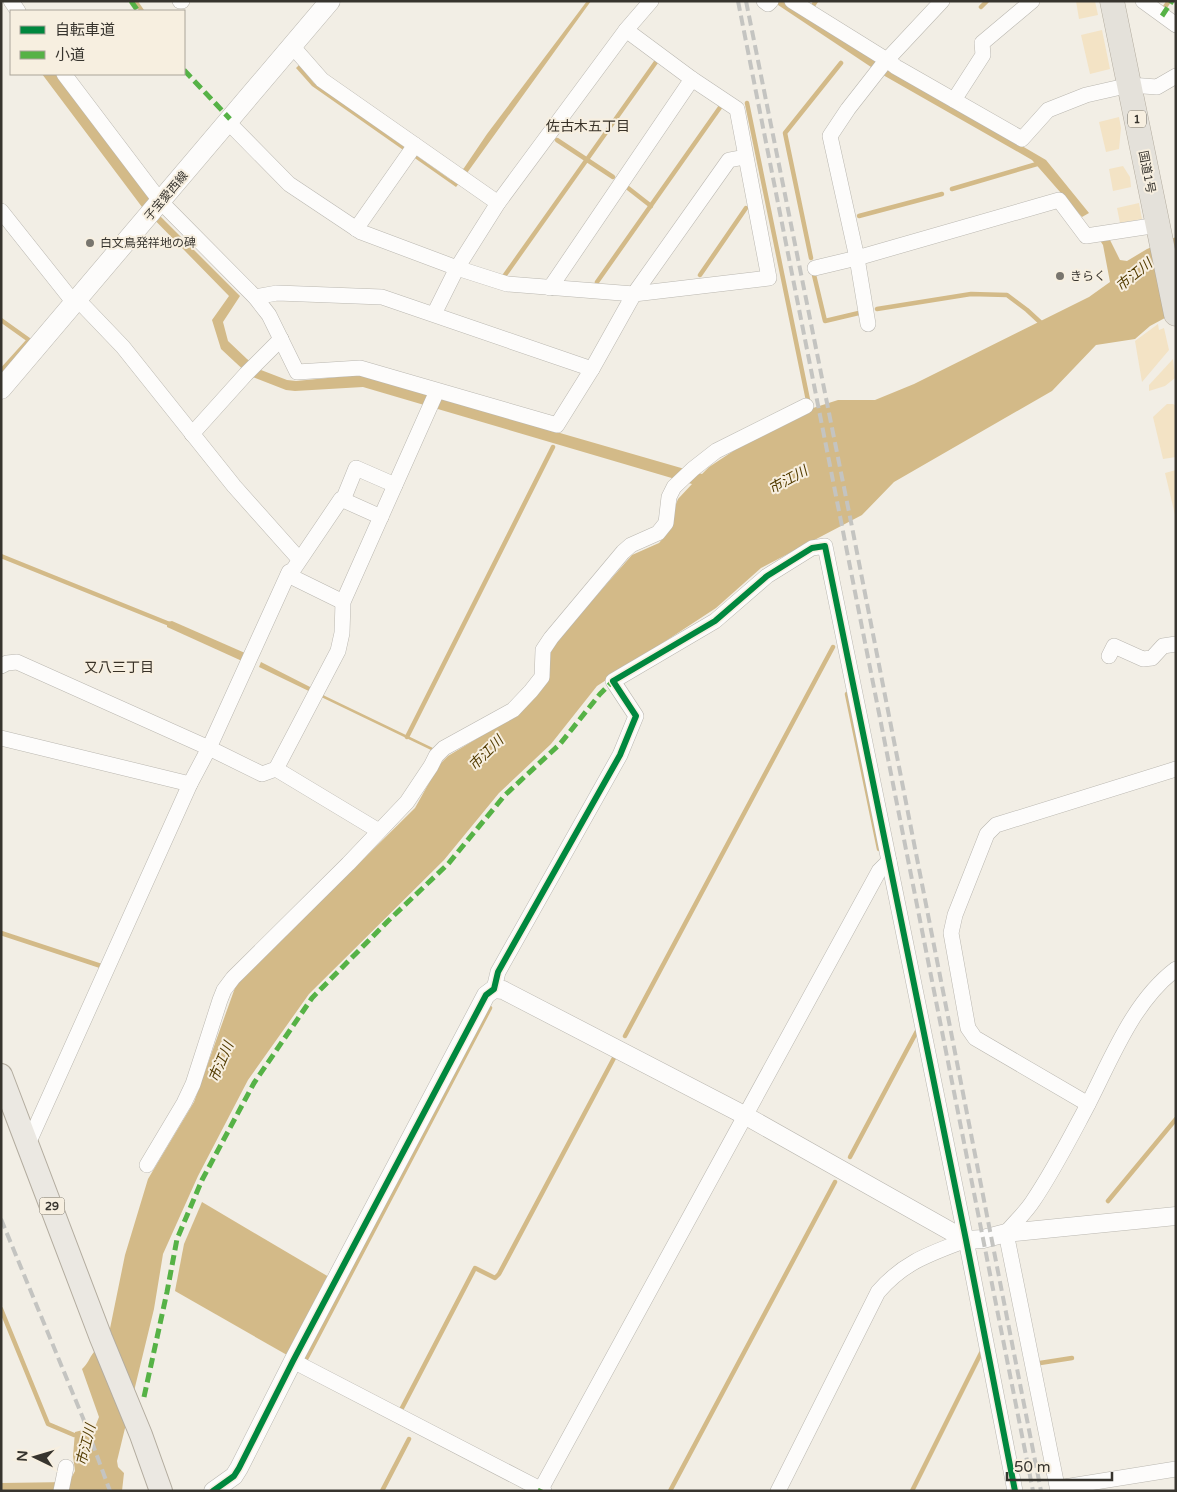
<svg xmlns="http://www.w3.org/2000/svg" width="1177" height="1492" viewBox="0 0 1177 1492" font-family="'Varela Round','Noto Sans JP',sans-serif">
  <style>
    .green { fill: #f3e3c5 }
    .water { fill: #d3ba88 }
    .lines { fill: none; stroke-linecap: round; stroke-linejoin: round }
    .stream { stroke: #d3ba88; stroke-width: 4.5 }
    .minor-casing { stroke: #bab7b0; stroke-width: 16 }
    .tertiary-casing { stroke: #bab7b0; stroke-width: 19 }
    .secondary-casing { stroke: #bab7b0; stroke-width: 21 }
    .primary-casing { stroke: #b3ac9f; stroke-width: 24 }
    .trunk-casing { stroke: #b3ac9f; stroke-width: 25 }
    .minor { stroke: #fdfcfb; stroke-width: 15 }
    .tertiary { stroke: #fdfcfb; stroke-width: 18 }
    .secondary { stroke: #fdfcfb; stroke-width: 20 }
    .primary { stroke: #ebe8e2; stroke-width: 22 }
    .trunk { stroke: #e4e1da; stroke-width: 24 }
    .rail { stroke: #c4c4c1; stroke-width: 4; stroke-dasharray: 10 5; stroke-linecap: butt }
    .quiet { stroke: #56b246; stroke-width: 5; stroke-dasharray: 10 5; stroke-linecap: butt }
    .cycleway-casing { stroke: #f7efe0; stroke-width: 9 }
    .cycleway { stroke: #00873e; stroke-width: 6 }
    .poi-dot { fill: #78756e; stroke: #f7efe0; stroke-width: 2 }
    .labels { text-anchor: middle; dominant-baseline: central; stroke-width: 4; stroke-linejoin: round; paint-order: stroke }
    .shield { fill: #f7efe0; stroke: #716c63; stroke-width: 1 }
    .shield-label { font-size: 11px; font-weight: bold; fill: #37342e }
    .street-label { font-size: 12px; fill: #37342e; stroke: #f7efe0 }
    .poi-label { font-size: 12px; fill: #37342e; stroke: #f7efe0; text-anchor: start }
    .neighbourhood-label { font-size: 14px; fill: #393227; stroke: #f7efe0 }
    .water-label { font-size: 14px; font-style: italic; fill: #533c01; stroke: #f7efe0 }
  </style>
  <rect width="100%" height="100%" fill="#f2eee5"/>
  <g class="green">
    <polygon points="1076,1 1095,1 1098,15 1079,19"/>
    <polygon points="1102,30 1110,69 1090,74 1081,35"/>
    <polygon points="1119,117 1121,128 1119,149 1106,152 1099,122"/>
    <polygon points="1123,166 1130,177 1131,187 1113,191 1109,169"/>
    <polygon points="1139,203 1142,219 1120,223 1117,208"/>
    <polygon points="1158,324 1159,330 1164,328 1169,350 1142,382 1135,341"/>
    <polygon points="1173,359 1175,378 1165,386 1149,391 1149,385"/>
    <polygon points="1167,404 1173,404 1176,406 1176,457 1163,459 1153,417"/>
    <polygon points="1176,470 1176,519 1165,473"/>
  </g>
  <g class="water">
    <polygon points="587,1 591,1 467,173 456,187 312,86 296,68 299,65 314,83 451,180 464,168 487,134"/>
    <polygon points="772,1 785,1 888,68 1046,160 1089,213 1082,217 1032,160 883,75"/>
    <path d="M42,74H58L149,195L151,203L161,217L240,296L223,322L228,341L247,359L261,370L287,380L296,381L359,375L702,474L709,467L744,444L810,409L838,400H875L914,384L1089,297L1110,282L1103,245L1099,239L1110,240L1120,260L1127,261L1147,249L1176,237V312L1150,326L1135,339L1096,345L1052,391L894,482L862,515L761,568L716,608L597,686L551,744L499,793L444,860L309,994L248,1080L198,1176L163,1254L154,1309L117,1461L118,1467L124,1473L122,1491H1V1483L69,1482L75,1471L73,1456L75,1432L95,1427L99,1417L82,1369C88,1364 89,1358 94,1352L105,1353L125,1255L148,1179L194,1102L236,985L415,808L439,765L448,756L514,716L549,657L554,644L632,555L659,543L670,530L674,509L678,499L692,484L363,387L295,391L286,390L250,376L221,349L212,320L229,296L142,207Z"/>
    <polygon points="172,621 245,653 242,661 167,627 167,622"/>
    <polygon points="261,662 314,689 325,696 433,748 431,750 259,667"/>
    <polygon points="202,1202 329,1277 287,1355 175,1291 184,1244"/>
  </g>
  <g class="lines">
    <g class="stream">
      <polyline points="135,1 142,11"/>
      <polyline points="812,7 816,1"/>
      <polyline points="981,7 987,1"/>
      <polyline points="1163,10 1169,1"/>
      <polyline points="747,103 809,405"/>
      <polyline points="557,140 613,177"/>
      <polyline points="628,188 651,206"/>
      <polyline points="952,189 1037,164"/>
      <polyline points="859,216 942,194"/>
      <polyline points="811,258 785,133 841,63"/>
      <polyline points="505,275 656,62"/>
      <polyline points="700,275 746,208"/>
      <polyline points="814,275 825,321 863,312"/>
      <polyline points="597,282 721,106"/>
      <polyline points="877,309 971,294 1007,295 1027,310 1040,322"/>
      <polyline points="1,320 29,340 1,371"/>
      <polyline points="1,556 172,625"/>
      <polyline points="847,694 879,849"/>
      <polyline points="407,737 553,447"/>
      <polyline points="1,933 101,966"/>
      <polyline points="625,1036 833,647"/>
      <polyline points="850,1157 917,1031"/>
      <polyline points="1108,1201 1176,1119"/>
      <polyline points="1,1309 48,1424 74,1435"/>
      <polyline points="306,1359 490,1008"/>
      <polyline points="1040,1363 1072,1358"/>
      <polyline points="402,1408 475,1268 495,1278 499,1274 614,1058"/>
      <polyline points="382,1491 409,1439"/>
      <polyline points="670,1491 835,1182"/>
      <polyline points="912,1491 981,1353"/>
    </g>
    <defs>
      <g id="minor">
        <polyline points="11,1 18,11"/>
        <polyline points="180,1 182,1"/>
        <polyline points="764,1 768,4 771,1"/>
        <polyline points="792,1 887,60 896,67 1022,139 1048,110 1086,95 1130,85 1157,87 1176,76"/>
        <polyline points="942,1 884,63 848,109 830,136 857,258 1059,200 1086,236 1158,225"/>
        <polyline points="1143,1 1176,25"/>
        <polyline points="293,47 322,80 498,203"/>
        <polyline points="64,74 161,202 255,297 269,315 297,372 360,368 557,425 592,369 634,294 729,160 745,157"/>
        <polyline points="954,100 983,55 982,43 1032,1"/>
        <polyline points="228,122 289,184 361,232 457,268 507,284 634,294 769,278 737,109 692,79 626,30"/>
        <polyline points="1,211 75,304"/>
        <polyline points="356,229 415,145"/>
        <polyline points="815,268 857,258 868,324"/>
        <polyline points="550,288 692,79"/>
        <polyline points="255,297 277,293 382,297 592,369"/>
        <polyline points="78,300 123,347 234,486 299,559"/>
        <polyline points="434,314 457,268 498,203 626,30 651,1"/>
        <polyline points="192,434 246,374 281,339"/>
        <polyline points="343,500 356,468 395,485"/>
        <polyline points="288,575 343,602"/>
        <polyline points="1109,656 1114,646 1143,659 1152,658 1163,646 1176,644"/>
        <polyline points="1,666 7,663 17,662 209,748 262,774 276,769 338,651 342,633 343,602 437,391"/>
        <polyline points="1,738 190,784"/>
        <polyline points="276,769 379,831"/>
        <polyline points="494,989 498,972 620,755 636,716 613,681 715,621 767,576 812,548 825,546 966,1240 1015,1491"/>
        <polyline points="1088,1104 975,1038 968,1028 951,933 955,915 987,834 996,825 1176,769"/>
        <polyline points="28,1144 190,784 209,748 289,572 293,570 341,499 381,517"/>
        <polyline points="147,1165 184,1103 193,1084 220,1000 224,990 233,978 348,864 407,802 431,766 436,756 444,748 513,710 531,691 542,677 543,650 551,638 623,552 631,545 658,533 666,523 669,497 674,487 693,469 716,451 806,406"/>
        <polyline points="293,1361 544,1491"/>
        <polyline points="1058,1488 1176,1469"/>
        <polyline points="541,1489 879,871 889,861"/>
        <polyline points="61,1491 66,1467"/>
        <path d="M778,1491L878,1292C904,1262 929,1254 966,1240"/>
        <path d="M1058,1491L1006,1233C1015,1222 1026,1212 1033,1201C1052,1173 1068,1142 1084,1112C1110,1063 1131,1003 1176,969"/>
      </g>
      <polyline id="tertiary" points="213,1491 234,1476 239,1468 293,1361 486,995 494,989 503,990 746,1116 966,1240 983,1239 1006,1233 1176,1216"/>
      <polyline id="secondary" points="1,389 330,1"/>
      <polyline id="primary" points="1,1075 101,1338 141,1435 161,1491"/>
      <polyline id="trunk" points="1112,1 1176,314"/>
    </defs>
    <use href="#minor" class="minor-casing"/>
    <use href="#tertiary" class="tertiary-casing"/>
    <use href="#secondary" class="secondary-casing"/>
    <use href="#primary" class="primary-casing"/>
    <use href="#trunk" class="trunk-casing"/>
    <use href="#minor" class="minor"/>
    <use href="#tertiary" class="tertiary"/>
    <use href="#secondary" class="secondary"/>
    <use href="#primary" class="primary"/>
    <use href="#trunk" class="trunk"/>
    <g class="rail">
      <polyline points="738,1 1033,1491"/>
      <polyline points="746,1 852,527 1041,1491"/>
      <polyline points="1,1219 83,1418 110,1491"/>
    </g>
    <g class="quiet">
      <polyline points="131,1 138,11"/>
      <polyline points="1162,16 1172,1"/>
      <polyline points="184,70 230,119"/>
      <polyline points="144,1397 167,1292 177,1239 202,1180 254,1083 312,998 388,921 448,864 505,795 560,744 600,694 613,681"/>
      <polyline points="540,1491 541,1489"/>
    </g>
    <defs>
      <polyline id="cycleway" points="213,1491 234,1476 239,1468 293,1361 486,995 494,989 498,972 620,755 636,716 613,681 715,621 767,576 812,548 825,546 966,1240 1015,1491"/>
    </defs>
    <use href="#cycleway" class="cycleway-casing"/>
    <use href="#cycleway" class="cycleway"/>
  </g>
  <g class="poi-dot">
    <circle cx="90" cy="243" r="5"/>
    <circle cx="1060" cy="276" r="5"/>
  </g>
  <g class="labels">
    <g class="shield">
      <rect x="1128" y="110.5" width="18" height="17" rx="4"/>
      <rect x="39.5" y="1197.5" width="25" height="17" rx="4"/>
    </g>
    <g class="shield-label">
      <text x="1137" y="119">1</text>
      <text x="52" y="1206">29</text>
    </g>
    <g class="street-label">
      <text transform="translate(1147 172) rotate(79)">国道1号</text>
      <text transform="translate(166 196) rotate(-50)">子宝愛西線</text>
    </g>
    <g class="poi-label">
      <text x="100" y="243">白文鳥発祥地の碑</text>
      <text x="1070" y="276">きらく</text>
    </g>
    <g class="neighbourhood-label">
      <text x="588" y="126">佐古木五丁目</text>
      <text x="119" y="667">又八三丁目</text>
    </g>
    <g class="water-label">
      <text transform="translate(1134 275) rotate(-39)">市江川</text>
      <text transform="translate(788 480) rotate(-29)">市江川</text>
      <text transform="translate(486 753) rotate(-45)">市江川</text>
      <text transform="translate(221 1062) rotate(-67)">市江川</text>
      <text transform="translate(86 1445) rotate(-76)">市江川</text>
    </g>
  </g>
  <rect width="1177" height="1492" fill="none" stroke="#37342e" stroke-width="5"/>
  <rect x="10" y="10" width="175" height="65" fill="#f7efe0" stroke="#aaa499"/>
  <rect x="20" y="26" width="25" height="8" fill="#00873e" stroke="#aaa499"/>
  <text x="55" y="35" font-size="15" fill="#37342e">自転車道</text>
  <rect x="20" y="51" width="25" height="8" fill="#56b246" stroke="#aaa499"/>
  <text x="55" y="60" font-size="15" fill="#37342e">小道</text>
  <g transform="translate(35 1457) rotate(275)" stroke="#f7efe0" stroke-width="4" paint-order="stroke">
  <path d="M0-4L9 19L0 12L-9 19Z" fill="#37342e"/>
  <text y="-8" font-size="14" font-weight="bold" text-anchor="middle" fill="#37342e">N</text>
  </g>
  <path d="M1007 1472v8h105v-8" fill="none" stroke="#37342e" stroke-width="2.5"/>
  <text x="1014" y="1472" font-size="15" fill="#37342e" stroke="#f7efe0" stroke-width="4" paint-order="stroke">50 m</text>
</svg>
